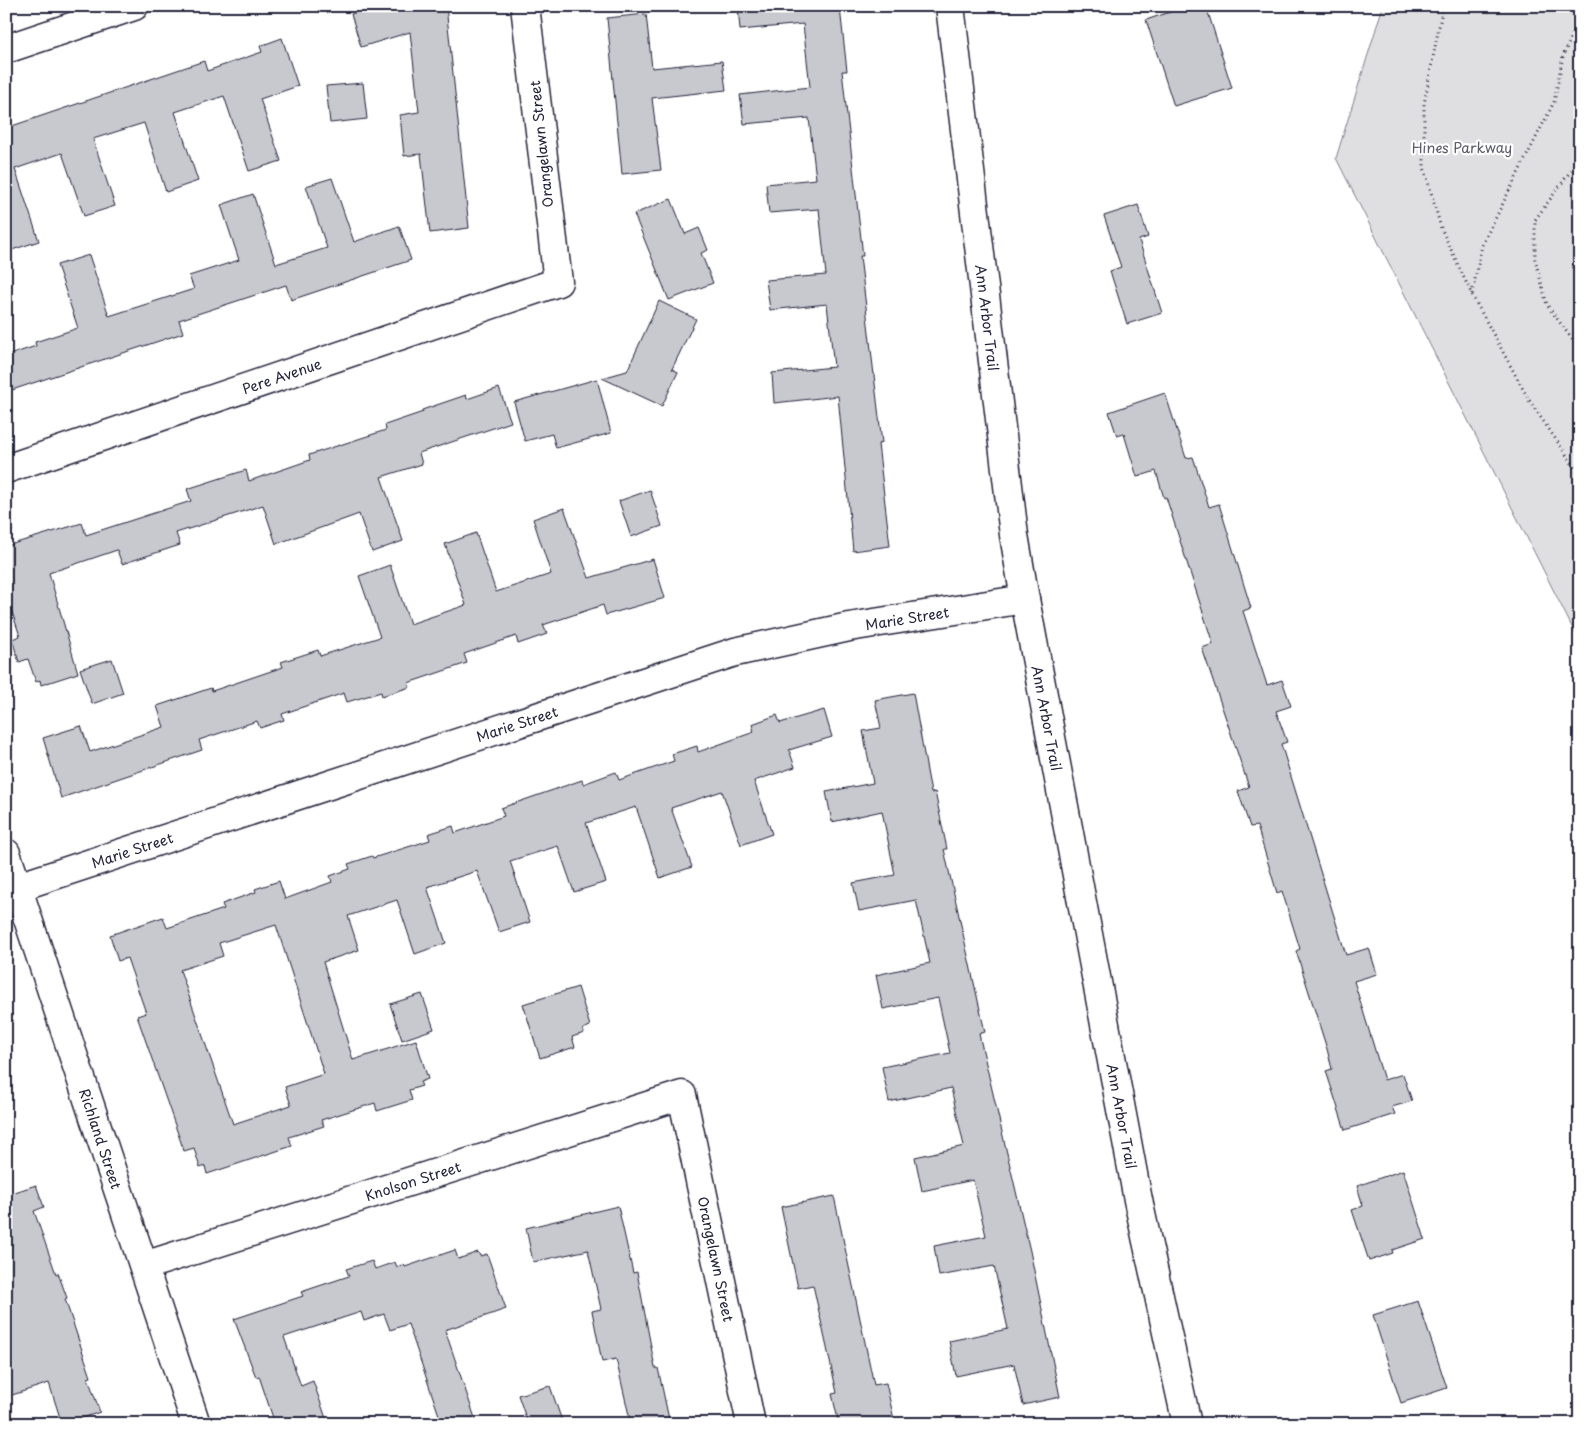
<svg xmlns="http://www.w3.org/2000/svg" width="1586" height="1430" viewBox="0 0 1586 1430" font-family="'Playpen Sans',sans-serif">
  <style>
    .green { fill: #dfdfe2; stroke: #80808e }
    .building { fill: #c8c8cf; stroke: #22223b; fill-rule: evenodd }
    .lines { fill: none; stroke-linecap: round; stroke-linejoin: round }
    .minor-casing { stroke: #22223b; stroke-width: 31 }
    .path { stroke: #22223b; stroke-width: 3; stroke-dasharray: 1 4; stroke-linecap: butt }
    .minor { stroke: #fff; stroke-width: 28 }
    .labels { text-anchor: middle; dominant-baseline: central; stroke-width: 4.5; stroke-linejoin: round; paint-order: stroke }
    .street-label { font-size: 14px; fill: #22223b; stroke: #fff }
    .park-label { font-size: 14px; fill: #5b5b6d; stroke: #fff }
  </style>
  <rect width="100%" height="100%" fill="#fff"/>
  <filter id="ink" filterUnits="userSpaceOnUse"><feTurbulence type="fractalNoise" baseFrequency=".02" numOctaves="2"/><feDisplacementMap in="SourceGraphic" scale="10" xChannelSelector="R" yChannelSelector="G"/><feConvolveMatrix kernelMatrix="1 2 1 2 8 2 1 2 1" color-interpolation-filters="sRGB"/></filter>
  <g filter="url(#ink)">
    <polygon class="green" points="1383,6 1580,6 1580,643 1336,158"/>
    <g class="building">
      <polygon points="376,6 446,6 469,228 430,233 421,154 404,156 400,115 419,112 410,32 361,47 351,14"/>
      <polygon points="738,6 810,6 810,12 840,8 847,71 842,71 863,256 860,256 882,443 878,444 890,546 853,551 838,396 774,403 772,373 834,367 827,304 770,310 766,280 826,275 819,209 769,213 766,184 816,179 809,118 744,124 740,95 810,87 803,24 740,30"/>
      <polygon points="1188,6 1206,6 1232,88 1174,106 1146,20"/>
      <polygon points="646,14 652,68 722,61 726,90 652,98 661,170 622,174 607,18"/>
      <polygon points="282,38 298,86 260,99 281,161 249,171 224,96 175,112 198,181 166,192 144,123 93,139 115,206 84,216 62,153 15,169 39,241 6,252 6,128 204,61 207,71 262,52 260,46"/>
      <polygon points="363,83 367,119 330,123 326,86"/>
      <polygon points="332,178 354,242 399,226 411,260 291,300 286,285 179,320 183,333 6,392 6,356 36,346 35,342 78,328 57,265 89,255 109,316 194,289 189,276 239,260 221,205 253,194 276,264 327,248 306,186"/>
      <polygon points="671,199 685,234 699,228 708,250 701,253 713,283 669,300 634,214"/>
      <polygon points="1138,205 1148,237 1139,240 1162,313 1127,324 1110,271 1121,267 1104,216"/>
      <polygon points="659,301 696,319 672,369 678,372 662,406 602,378 627,371"/>
      <polygon points="597,379 611,433 556,448 552,434 525,441 514,402"/>
      <polygon points="499,388 511,422 419,453 422,464 381,477 403,541 372,552 359,514 276,544 263,505 176,533 180,545 122,564 117,550 49,573 78,673 41,685 40,680 36,682 28,659 19,662 12,639 20,636 6,594 6,546 82,523 86,535 191,501 187,489 246,470 249,481 310,460 309,455 386,430 385,425 423,412 422,410 466,395 467,399"/>
      <polygon points="1165,393 1186,458 1193,457 1209,507 1219,504 1251,608 1243,611 1267,685 1282,680 1291,706 1276,711 1287,742 1281,744 1346,955 1369,948 1377,974 1354,981 1384,1080 1403,1074 1412,1101 1392,1107 1395,1114 1345,1130 1326,1071 1332,1069 1327,1049 1296,951 1300,949 1282,891 1277,893 1257,826 1250,827 1238,791 1249,787 1202,648 1213,644 1166,497 1164,498 1156,471 1137,477 1124,434 1117,436 1109,412"/>
      <polygon points="650,490 662,526 631,537 619,501"/>
      <polygon points="564,508 589,578 653,559 665,598 606,615 603,605 543,625 547,634 518,644 516,636 464,654 467,663 408,683 410,687 382,696 381,692 347,702 344,693 282,714 284,720 260,728 257,721 199,740 202,750 61,798 43,738 81,726 90,752 164,727 157,706 211,688 212,691 283,667 281,662 318,650 320,656 380,637 359,576 390,565 410,624 466,605 445,544 476,533 496,592 551,574 533,519"/>
      <polygon points="112,659 123,693 92,704 80,669"/>
      <polygon points="913,693 931,793 935,792 947,849 944,849 985,1032 979,1034 1030,1251 1060,1397 1023,1405 1014,1364 956,1376 949,1341 1008,1329 994,1266 939,1276 934,1246 986,1236 973,1180 922,1191 915,1157 964,1146 951,1088 889,1102 882,1067 950,1053 938,998 883,1009 876,975 930,963 916,900 859,911 853,883 895,875 882,811 832,822 826,792 873,783 863,731 881,728 875,700"/>
      <path d="M824,710L832,737L789,750L795,767L754,781L772,834L741,845L722,791L671,808L692,867L660,878L636,807L586,823L606,882L574,892L558,846L510,861L530,922L499,932L477,871L427,887L446,943L415,954L397,900L348,916L359,950L323,962L353,1060L416,1040L428,1079L420,1082L422,1086L409,1090L412,1100L377,1111L375,1103L321,1120L324,1126L289,1137L292,1146L207,1174L205,1166L200,1168L194,1148L184,1151L137,1016L146,1013L127,958L118,961L110,935L163,917L167,928L224,909L222,904L256,892L255,889L279,881L285,899L332,882L330,876L350,869L348,864L372,856L373,858L430,840L428,834L453,826L455,833L504,816L501,808L582,780L583,784L616,772L619,780L674,761L672,754L697,746L698,752L754,732L752,724L777,715L780,723ZM276,925L324,1074L285,1087L291,1105L233,1124L180,970L223,956L219,943Z"/>
      <polygon points="578,987 590,1026 583,1029 584,1033 572,1037 575,1047 540,1058 523,1004"/>
      <polygon points="422,994 434,1029 402,1040 390,1004"/>
      <polygon points="1403,1170 1425,1239 1392,1250 1393,1253 1369,1261 1352,1210 1363,1206 1357,1186"/>
      <polygon points="36,1185 44,1207 34,1211 56,1274 58,1273 67,1298 65,1299 91,1377 88,1378 100,1412 65,1424 62,1424 49,1383 6,1397 6,1195"/>
      <polygon points="834,1196 874,1385 886,1383 895,1424 839,1424 832,1394 837,1393 813,1285 798,1288 781,1207"/>
      <polygon points="618,1206 633,1273 637,1272 655,1368 658,1368 670,1424 631,1424 616,1359 602,1362 592,1311 601,1309 588,1250 533,1262 526,1228"/>
      <polygon points="455,1250 458,1259 478,1252 480,1256 487,1254 506,1309 445,1330 477,1424 442,1424 408,1324 390,1330 384,1314 364,1321 361,1312 284,1337 301,1386 313,1381 328,1424 275,1424 259,1376 256,1377 234,1319 303,1296 301,1292 349,1276 346,1269 372,1261 375,1269 395,1262 397,1267 404,1264 405,1267"/>
      <polygon points="1418,1301 1447,1388 1401,1403 1373,1315"/>
      <polygon points="550,1386 563,1424 528,1424 518,1395"/>
    </g>
    <g class="lines">
      <defs>
        <g id="minor">
          <path id="s1" d="M950,6L1014,535L1025,599L1138,1200L1187,1424"/>
          <polyline points="6,49 134,6"/>
          <path id="s2" d="M6,469L558,282L525,6"/>
          <path id="s3" d="M6,853L196,1424"/>
          <path id="s4" d="M18,887L735,652L849,627L1025,599"/>
          <path id="s5" d="M144,1266L682,1095L751,1424"/>
        </g>
      </defs>
      <use href="#minor" class="minor-casing"/>
      <g class="path">
        <polyline points="1443,6 1424,104 1424,167 1441,228 1472,295 1529,400 1580,475"/>
        <polyline points="1580,158 1535,220 1535,259 1547,305 1580,350"/>
        <polyline points="1580,259 1580,265"/>
        <polyline points="1472,294 1482,245 1554,102 1563,56 1580,19"/>
      </g>
      <use href="#minor" class="minor"/>
    </g>
  </g>
  <g class="labels">
    <g class="street-label">
      <text transform="translate(541 144) rotate(-96)">Orangelawn Street</text>
      <text stroke="none"><textPath href="#s1" startOffset="314">Ann Arbor Trail</textPath></text>
      <text stroke="none"><textPath href="#s2" startOffset="291">Pere Avenue</textPath></text>
      <text stroke="none"><textPath href="#s4" startOffset="930">Marie Street</textPath></text>
      <text stroke="none"><textPath href="#s1" startOffset="719">Ann Arbor Trail</textPath></text>
      <text stroke="none"><textPath href="#s4" startOffset="525">Marie Street</textPath></text>
      <text stroke="none"><textPath href="#s4" startOffset="120">Marie Street</textPath></text>
      <text stroke="none"><textPath href="#s1" startOffset="1124">Ann Arbor Trail</textPath></text>
      <text stroke="none"><textPath href="#s3" startOffset="301">Richland Street</textPath></text>
      <text stroke="none"><textPath href="#s5" startOffset="282">Knolson Street</textPath></text>
      <text stroke="none"><textPath href="#s5" startOffset="732">Orangelawn Street</textPath></text>
    </g>
    <g class="park-label">
      <text x="1462" y="147">Hines Parkway</text>
    </g>
  </g>
  <rect width="1586" height="1430" fill="none" stroke="#fff" stroke-width="25"/>
  <rect x="12" y="12" width="1561" height="1405" fill="none" stroke="#22223b" stroke-width="2" filter="url(#ink)"/>
</svg>
